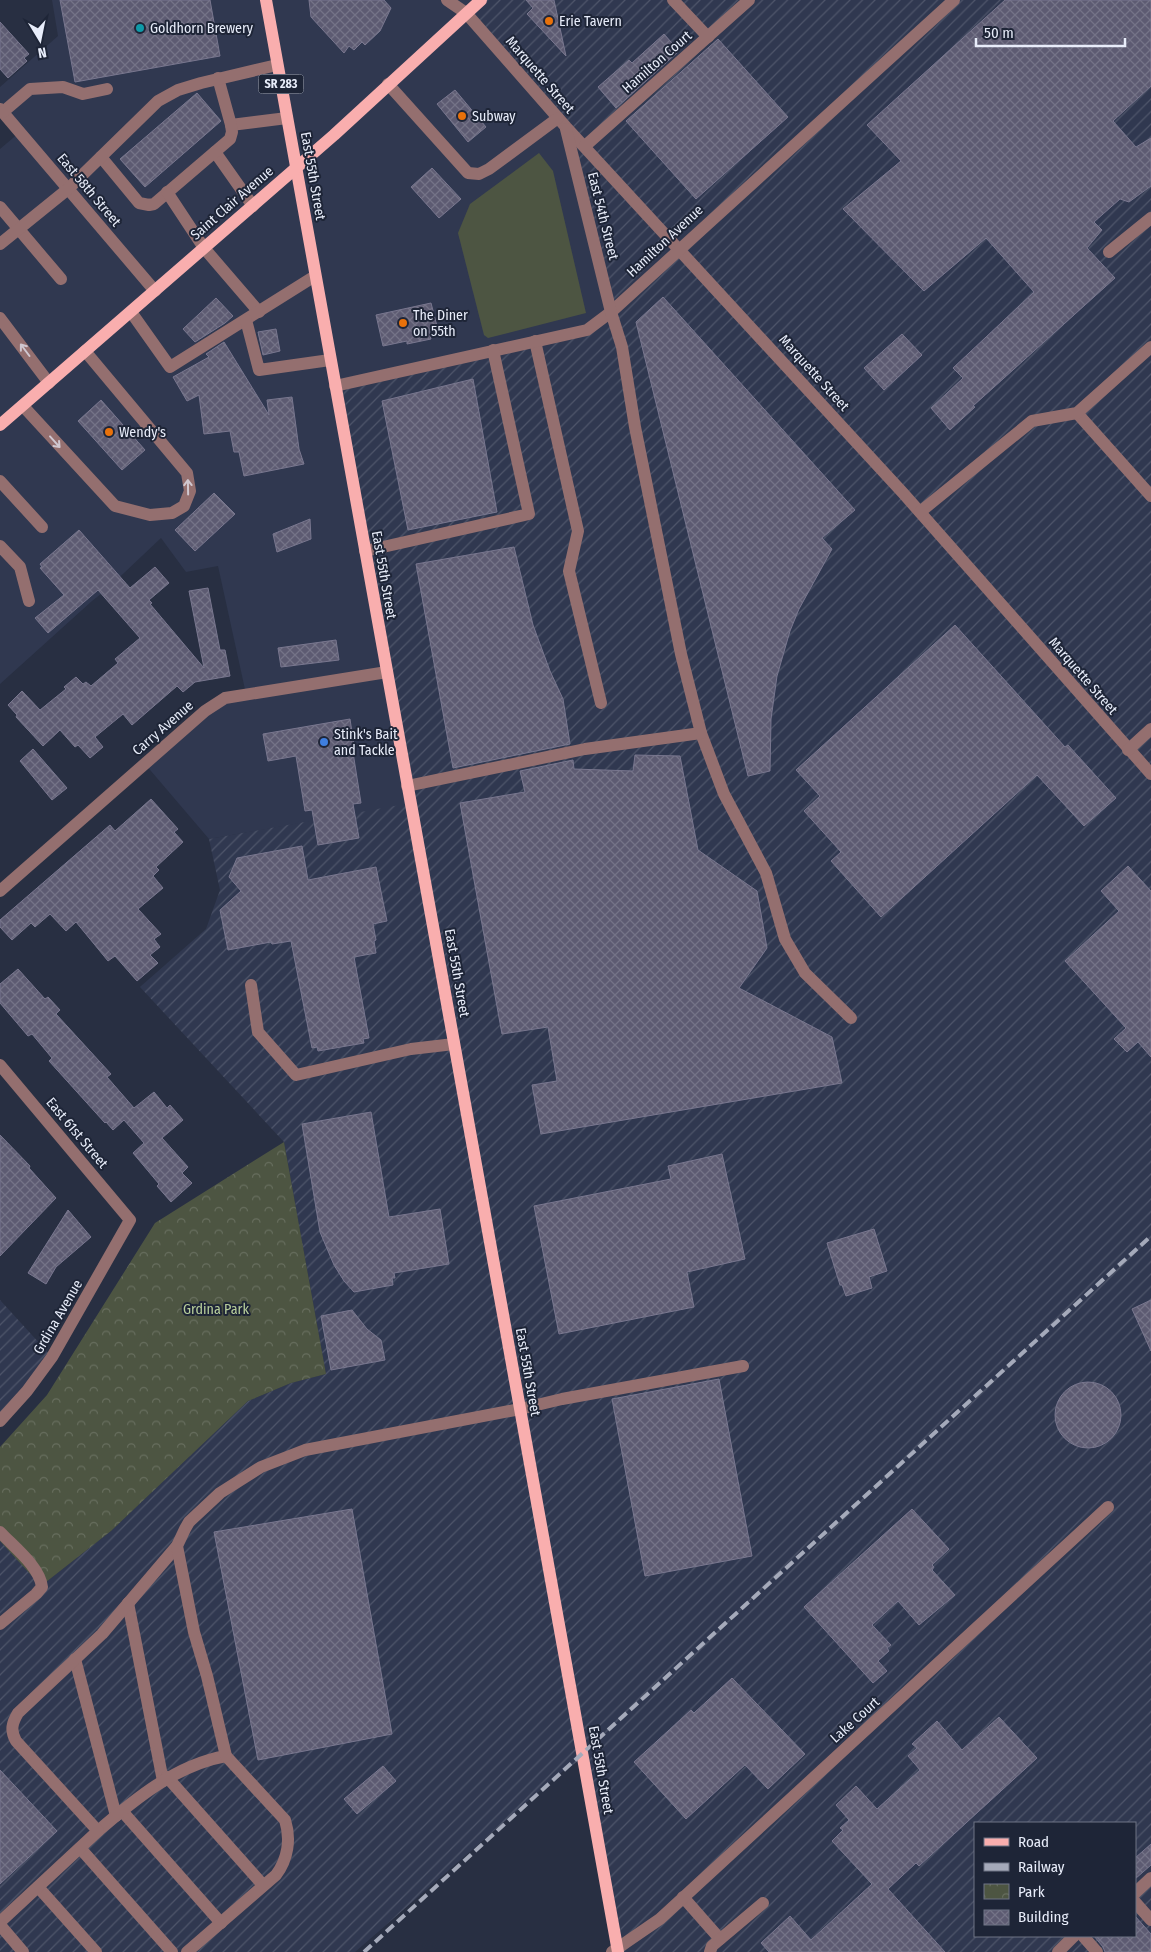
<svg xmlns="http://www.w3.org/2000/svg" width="1151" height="1952" viewBox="0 0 1151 1952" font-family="'Fira Sans Condensed',sans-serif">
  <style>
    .built { fill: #303850 }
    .industrial { fill: url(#industrial-furrows); fill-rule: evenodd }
    .grass { fill: #4d5542 }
    .park { fill: url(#park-crowns) }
    .building { fill: url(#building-cross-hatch); stroke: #79778f }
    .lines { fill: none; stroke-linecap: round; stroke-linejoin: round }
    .minor { stroke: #946f6f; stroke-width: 12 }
    .major { stroke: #f9aeae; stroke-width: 12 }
    .rail { stroke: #a5aaba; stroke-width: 4; stroke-dasharray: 10 5; stroke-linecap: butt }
    .oneway { stroke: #cfc7d0 }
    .food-dot { fill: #e8710a; stroke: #1e2537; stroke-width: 2 }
    .culture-dot { fill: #0f9aa8; stroke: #1e2537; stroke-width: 2 }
    .shop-dot { fill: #3f7fe0; stroke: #1e2537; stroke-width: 2 }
    .labels { text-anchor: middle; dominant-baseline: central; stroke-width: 4; stroke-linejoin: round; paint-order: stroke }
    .shield { fill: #1e2537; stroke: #abb1c0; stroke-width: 1 }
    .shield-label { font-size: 12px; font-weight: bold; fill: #e8edfa }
    .poi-label { font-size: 14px; fill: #e8edfa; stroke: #1e2537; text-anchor: start }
    .street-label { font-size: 14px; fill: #e8edfa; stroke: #1e2537 }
    .park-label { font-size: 14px; fill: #b9d09c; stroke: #1e2537 }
  </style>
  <defs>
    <pattern id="industrial-furrows" width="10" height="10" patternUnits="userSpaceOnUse" patternTransform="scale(1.25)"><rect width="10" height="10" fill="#303850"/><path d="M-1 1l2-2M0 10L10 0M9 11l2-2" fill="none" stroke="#4e556a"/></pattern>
    <pattern id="park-crowns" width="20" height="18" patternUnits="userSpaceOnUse" patternTransform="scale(1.25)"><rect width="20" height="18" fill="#4d5542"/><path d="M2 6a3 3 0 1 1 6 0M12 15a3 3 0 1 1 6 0" fill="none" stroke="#676e5e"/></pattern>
    <pattern id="building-cross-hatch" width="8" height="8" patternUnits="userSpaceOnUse" patternTransform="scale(1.25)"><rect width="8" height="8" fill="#5d5b72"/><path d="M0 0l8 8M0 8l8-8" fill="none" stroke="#747387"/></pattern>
  </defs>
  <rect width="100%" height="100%" fill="#282f42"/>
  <polygon class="built" points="52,0 481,0 566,127 611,312 411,804 209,839 145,764 205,711 246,694 218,566 186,572 161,538 106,590 92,601 0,684 0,149 20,132 0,109 0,87 58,36"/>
  <g class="industrial">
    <path d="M481,0H1151V1952H613L583,1758L559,1774L355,1952H0V1533L41,1586L111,1531L248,1401L291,1383L326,1374L284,1142L140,987L206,929L220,890L209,839L411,803L335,386L587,330L611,312L566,127L466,13ZM975,1823H1135V1936H975Z"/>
    <polygon points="0,1300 52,1357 0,1421"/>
  </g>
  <polygon class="grass" points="539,153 553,171 586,313 488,338 484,335 458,233 470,204"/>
  <polygon class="park" points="284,1142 326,1374 291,1383 248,1401 111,1531 41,1586 0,1541 0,1447 47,1395 155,1223"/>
  <g class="building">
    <polygon points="60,0 210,0 220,56 75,82"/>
    <polygon points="309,0 384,0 391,8 380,31 365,45 362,42 354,50 349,46 344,53 311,17"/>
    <polygon points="526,0 554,0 566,56 527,14 533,8"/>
    <polygon points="1005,0 1151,0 1151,86 1113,121 1136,147 1151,138 1151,186 1129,202 1120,199 1094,222 1102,230 1087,248 1115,278 973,406 975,407 950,430 931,408 963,378 953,368 1034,292 986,238 924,291 843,209 901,161 867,125"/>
    <polygon points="0,22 29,54 24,58 27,61 8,78 0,69"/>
    <polygon points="664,34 679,51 616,108 598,87 629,60 632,63"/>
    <polygon points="718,39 788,117 696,199 626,121"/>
    <polygon points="455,90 486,127 468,142 437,104"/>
    <polygon points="197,93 221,121 145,187 120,159"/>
    <polygon points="432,168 461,199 439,218 411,187"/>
    <polygon points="663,297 855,510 822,538 832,549 799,609 790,631 777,676 771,719 770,771 748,776 636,322"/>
    <polygon points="216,298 233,316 225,323 195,342 183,329"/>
    <polygon points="431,303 438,330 429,332 431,339 407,344 407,341 383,346 376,315"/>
    <polygon points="276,329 280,351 263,355 258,332"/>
    <polygon points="902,334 922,355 884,390 864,368"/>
    <polygon points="224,342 269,415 267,400 292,397 299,449 304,464 244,476 239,452 234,452 230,431 204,434 199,395 187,401 173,377 209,357 206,354"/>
    <polygon points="473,379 497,512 408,530 382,401"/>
    <polygon points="101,400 145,450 122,470 78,421"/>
    <polygon points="214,493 235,514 195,551 175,530"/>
    <polygon points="310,519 311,539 277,552 273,534"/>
    <polygon points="79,530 130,588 155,567 169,583 149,600 152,603 150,604 204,668 189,591 208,588 220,650 225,650 230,676 195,682 183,692 177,686 132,725 123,714 95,737 103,747 90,758 78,745 75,747 60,730 43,746 16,717 17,715 8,705 22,691 40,710 66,689 64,687 76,677 83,684 86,682 91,686 118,663 115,659 140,638 98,590 48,633 35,618 64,595 40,568 42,567 40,564"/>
    <polygon points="514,547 533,625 550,671 563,699 570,744 453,768 416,564"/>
    <polygon points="955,625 1065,747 1068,745 1116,798 1084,826 1037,775 881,917 831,861 841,852 804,811 820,796 796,770"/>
    <polygon points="336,640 339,660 281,667 278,648"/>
    <polygon points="350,719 354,746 352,746 361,803 353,804 359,838 318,845 312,810 305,811 296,756 268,761 263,734"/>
    <polygon points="33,749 67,788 52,800 20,761"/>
    <polygon points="635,755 680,756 698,850 757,891 767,948 739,988 832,1037 842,1083 541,1134 532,1085 557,1081 548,1027 502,1034 460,803 525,792 520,771 573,760 574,769 633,771"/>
    <polygon points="151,799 178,829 174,832 183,842 156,867 159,870 153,876 163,888 138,909 161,934 154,939 160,947 150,955 158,963 137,981 115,956 108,961 76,922 66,931 50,914 35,927 31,923 12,940 0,927 0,920 110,825 115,831"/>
    <polygon points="302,846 308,880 376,867 387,921 373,924 376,940 374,941 376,953 354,957 369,1038 363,1039 364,1043 318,1051 317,1047 312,1048 291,941 272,944 271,942 228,950 220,910 241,891 229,877 237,858"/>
    <polygon points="1128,866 1151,891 1151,1057 1138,1042 1127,1052 1114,1039 1126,1028 1065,961 1119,911 1101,891"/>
    <polygon points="18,969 45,999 48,997 60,1010 56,1014 111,1074 107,1077 134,1108 154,1092 167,1108 170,1105 183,1120 162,1138 188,1167 182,1173 192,1183 171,1202 157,1186 159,1184 133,1153 144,1143 124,1120 113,1130 106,1122 105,1123 49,1061 52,1058 32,1034 28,1036 0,1003 0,984"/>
    <polygon points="371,1112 389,1217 440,1209 449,1264 394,1273 395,1278 392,1278 393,1285 354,1292 344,1281 334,1265 320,1232 302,1124"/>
    <polygon points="0,1135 30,1166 29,1168 56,1198 0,1256"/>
    <polygon points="722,1154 745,1259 687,1272 694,1307 559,1334 534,1206 671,1179 668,1166"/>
    <polygon points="68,1210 91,1237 56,1267 46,1284 28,1273"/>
    <polygon points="874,1229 887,1271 869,1277 872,1288 846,1296 842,1285 840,1285 827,1243"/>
    <polygon points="1151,1300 1151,1351 1132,1309"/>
    <polygon points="352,1310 367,1329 381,1340 385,1360 331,1370 321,1316"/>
    <polygon points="719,1379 752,1556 645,1576 612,1399"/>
    <circle cx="1088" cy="1415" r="33"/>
    <polygon points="352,1509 392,1734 258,1760 214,1532"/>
    <polygon points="912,1509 949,1549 932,1565 934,1567 932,1570 955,1595 919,1625 898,1601 872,1625 891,1645 887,1648 889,1651 878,1661 887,1671 873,1683 804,1607"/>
    <polygon points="732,1678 805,1754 768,1789 745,1765 686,1819 634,1762 691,1710 694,1713"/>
    <polygon points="999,1717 1037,1758 919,1866 916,1863 888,1889 945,1952 769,1952 761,1943 790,1916 811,1940 872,1884 832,1841 843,1830 840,1828 849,1820 836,1805 856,1786 877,1809 920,1770 908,1756 917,1748 912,1744 937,1721 962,1750"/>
    <polygon points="383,1766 396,1781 357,1814 344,1799"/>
    <polygon points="0,1770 57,1831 0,1884"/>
    <polygon points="1151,1844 1151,1865 1135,1879 1135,1858"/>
    <polygon points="1135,1916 1151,1934 1151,1952 1105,1952 1103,1947 1094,1936 1135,1936"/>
  </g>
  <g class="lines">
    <g class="minor">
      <polyline points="447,0 466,13 566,127 903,493 1151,774"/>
      <polyline points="673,0 708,37"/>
      <polyline points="388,84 468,173 479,174 489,169 558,118"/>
      <polyline points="0,109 155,291"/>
      <polyline points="3,112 30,89 63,87 83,94 107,89"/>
      <polyline points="231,125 287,118"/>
      <polyline points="585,146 749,0"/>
      <polyline points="215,152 253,206"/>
      <polyline points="101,157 139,203 149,205 154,204 230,139 232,132 231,125 218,78"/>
      <polyline points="167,192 204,248 259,312"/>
      <polyline points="0,207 61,279"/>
      <polyline points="0,244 68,189 158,101 178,90 201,83 277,65"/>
      <polyline points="1109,252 1151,218"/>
      <polyline points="131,312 170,367 315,276"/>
      <polyline points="0,318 49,383"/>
      <polyline points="246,320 259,370 330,360"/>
      <polyline points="535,341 578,531 569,571 601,703"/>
      <polyline points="335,386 587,330 611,312 954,0"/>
      <polyline points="23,406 115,506 150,515 172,513 184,506 190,491 187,473 85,351"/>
      <polyline points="1077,413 1151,496"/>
      <polyline points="0,481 42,527"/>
      <polyline points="920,512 1032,421 1077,413 1151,347"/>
      <polyline points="0,546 20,567 29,601"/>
      <polyline points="365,551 529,514 493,350"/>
      <polyline points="701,733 724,794 766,873 785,939 805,973 851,1018"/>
      <polyline points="1128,750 1151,729"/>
      <polyline points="407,786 585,749 701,733 681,654 635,427 622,347 611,312 566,129"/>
      <polyline points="0,891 205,711 225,698 387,672"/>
      <polyline points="251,985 258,1032 296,1075 411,1049 454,1044"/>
      <polyline points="0,1065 130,1220 52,1357 27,1391 0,1421"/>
      <path d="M0,1532C14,1547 40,1567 42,1587L36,1594L0,1624"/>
      <polyline points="128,1603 163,1781"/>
      <polyline points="75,1659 116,1816"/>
      <polyline points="167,1777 263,1885"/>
      <polyline points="122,1811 221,1923"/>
      <path d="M98,1831C135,1799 176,1765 226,1756"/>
      <polyline points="80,1848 172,1952"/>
      <polyline points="38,1887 96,1952"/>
      <polyline points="1135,1893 1151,1878"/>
      <polyline points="683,1897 720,1939"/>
      <polyline points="1135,1902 1151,1920"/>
      <path d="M0,1922L98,1831L16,1741C10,1730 12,1723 18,1713L102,1634L177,1546"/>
      <polyline points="0,1925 23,1952"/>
      <polyline points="1083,1936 1097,1952"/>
      <path d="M187,1952L276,1875C288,1859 291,1839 285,1820L226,1756L207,1676L194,1632L177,1546L185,1529L189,1522L220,1493L261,1467L305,1450L520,1409L562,1399L743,1366"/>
      <polyline points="612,1952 660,1919 1108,1507"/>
      <polyline points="710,1952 712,1946 763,1903"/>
      <polyline points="1058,1952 1074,1936"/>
    </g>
    <g class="major">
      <polyline points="266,0 618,1952"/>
      <polyline points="0,425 334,135 481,0"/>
    </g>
    <polyline class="rail" points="364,1952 1151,1236"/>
  </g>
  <defs><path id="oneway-shaft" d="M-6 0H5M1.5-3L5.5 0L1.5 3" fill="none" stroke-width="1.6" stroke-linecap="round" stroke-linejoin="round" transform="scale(1.25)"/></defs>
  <g class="oneway">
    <use href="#oneway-shaft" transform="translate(25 350) rotate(-127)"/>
    <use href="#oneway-shaft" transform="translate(55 442) rotate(48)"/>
    <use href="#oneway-shaft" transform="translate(188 487) rotate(-91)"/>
  </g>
  <g class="food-dot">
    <circle cx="549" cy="21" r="5"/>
    <circle cx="462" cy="116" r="5"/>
    <circle cx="403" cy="323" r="5"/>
    <circle cx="109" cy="432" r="5"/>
  </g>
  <circle class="culture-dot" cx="140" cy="28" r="5"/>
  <circle class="shop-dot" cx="324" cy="742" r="5"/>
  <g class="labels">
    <rect class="shield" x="258.5" y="74.5" width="45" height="19" rx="4"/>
    <g class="shield-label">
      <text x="281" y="84">SR 283</text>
    </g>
    <g class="poi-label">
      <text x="559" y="21">Erie Tavern</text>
      <text x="150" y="28">Goldhorn Brewery</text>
      <text x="472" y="116">Subway</text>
      <text x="413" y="315">The Diner<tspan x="413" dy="16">on 55th</tspan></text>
      <text x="119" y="432">Wendy's</text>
      <text x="334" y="734">Stink's Bait<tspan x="334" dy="16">and Tackle</tspan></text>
    </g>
    <g class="street-label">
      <text transform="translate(657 62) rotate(-41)">Hamilton Court</text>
      <text transform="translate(540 75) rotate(49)">Marquette Street</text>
      <text transform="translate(313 176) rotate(80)">East 55th Street</text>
      <text transform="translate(89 190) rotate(50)">East 58th Street</text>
      <text transform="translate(232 203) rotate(-41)">Saint Clair Avenue</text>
      <text transform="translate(603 216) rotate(76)">East 54th Street</text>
      <text transform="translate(665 241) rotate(-43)">Hamilton Avenue</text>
      <text transform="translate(814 373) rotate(48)">Marquette Street</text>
      <text transform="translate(384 575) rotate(80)">East 55th Street</text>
      <text transform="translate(1083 676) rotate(49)">Marquette Street</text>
      <text transform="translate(163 728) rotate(-41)">Carry Avenue</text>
      <text transform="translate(457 973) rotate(80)">East 55th Street</text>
      <text transform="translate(77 1133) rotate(50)">East 61st Street</text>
      <text transform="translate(58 1317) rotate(-60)">Grdina Avenue</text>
      <text transform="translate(528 1372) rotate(80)">East 55th Street</text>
      <text transform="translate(855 1720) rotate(-42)">Lake Court</text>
      <text transform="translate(601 1770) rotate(80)">East 55th Street</text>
    </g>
    <g class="park-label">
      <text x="216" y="1309">Grdina Park</text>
    </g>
  </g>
  <rect x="974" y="1822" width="162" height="115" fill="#1e2537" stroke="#6f7585"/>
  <rect x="984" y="1838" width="25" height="8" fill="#f9aeae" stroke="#6f7585"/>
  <text x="1018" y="1847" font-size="15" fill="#e8edfa">Road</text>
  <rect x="984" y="1863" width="25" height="8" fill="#a5aaba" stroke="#6f7585"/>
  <text x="1018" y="1872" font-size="15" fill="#e8edfa">Railway</text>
  <rect x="984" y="1884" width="25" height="15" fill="url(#park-crowns)" stroke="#6f7585"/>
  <text x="1018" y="1897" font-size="15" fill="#e8edfa">Park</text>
  <rect x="984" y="1910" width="25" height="15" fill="url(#building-cross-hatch)" stroke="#6f7585"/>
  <text x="1018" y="1922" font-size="15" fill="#e8edfa">Building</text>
  <g transform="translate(40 40) rotate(170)" stroke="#1e2537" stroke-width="4" paint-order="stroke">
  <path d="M0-4L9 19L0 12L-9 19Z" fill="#e8edfa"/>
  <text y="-8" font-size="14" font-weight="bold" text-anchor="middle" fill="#e8edfa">N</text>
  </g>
  <path d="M976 38v8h149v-8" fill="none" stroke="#e8edfa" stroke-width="2.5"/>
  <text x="984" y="38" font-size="15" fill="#e8edfa" stroke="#1e2537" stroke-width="4" paint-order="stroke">50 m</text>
</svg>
